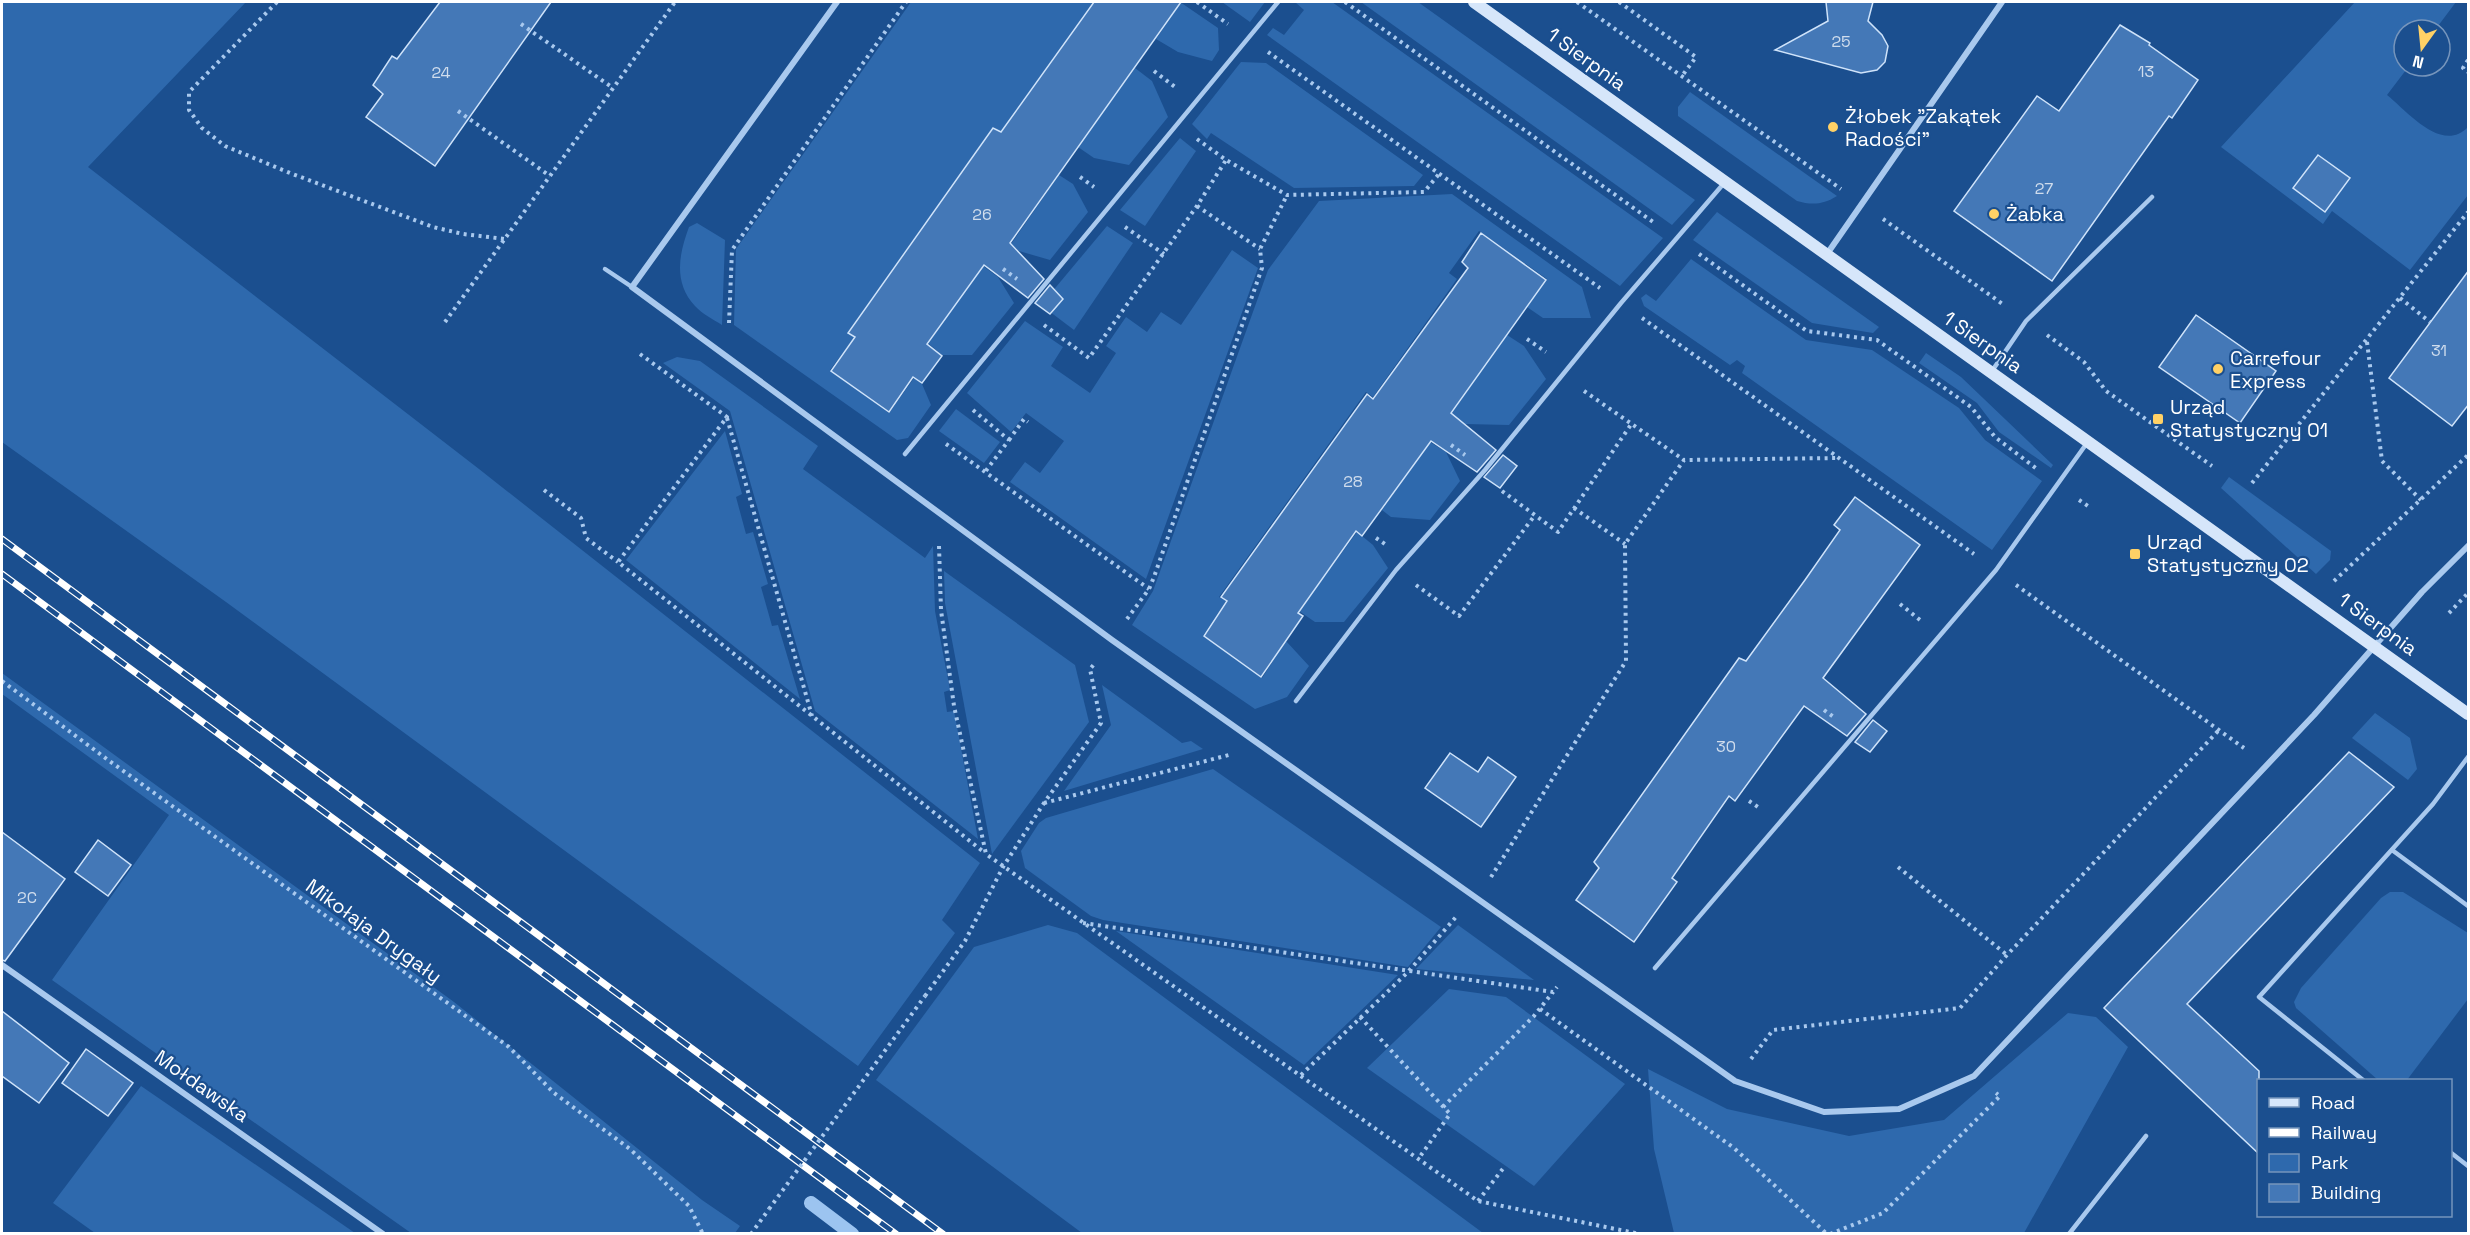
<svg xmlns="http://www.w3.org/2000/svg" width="2470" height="1235" viewBox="0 0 2470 1235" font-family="'Space Grotesk',sans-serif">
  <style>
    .green { fill: #2e69ad }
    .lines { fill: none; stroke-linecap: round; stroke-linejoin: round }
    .stream { stroke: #9cc4f0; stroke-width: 14 }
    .building { fill: #4478b7; stroke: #cfe3fa; stroke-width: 1.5 }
    .path { stroke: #a9c9ee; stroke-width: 4; stroke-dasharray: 3 4.5; stroke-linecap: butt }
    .lane { stroke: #a9c9ee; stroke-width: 4.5 }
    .street { stroke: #a9c9ee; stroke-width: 6 }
    .secondary { stroke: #d6e6fa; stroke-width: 12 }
    .rail-casing { stroke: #fff; stroke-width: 7 }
    .rail { stroke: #1b4f8f; stroke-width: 4.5; stroke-dasharray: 14; stroke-linecap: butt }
    .path-bridge { stroke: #a9c9ee; stroke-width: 4; stroke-dasharray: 3 4.5; stroke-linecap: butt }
    .poi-dot { fill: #ffd166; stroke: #1b4f8f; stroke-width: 2 }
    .labels { text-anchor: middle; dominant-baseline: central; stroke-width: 4.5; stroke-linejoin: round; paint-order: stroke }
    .number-label { font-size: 16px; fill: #d0dded }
    .street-label { font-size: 20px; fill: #fff; stroke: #1b4f8f }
    .poi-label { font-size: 20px; fill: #fff; stroke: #1b4f8f; text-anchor: start }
  </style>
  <rect width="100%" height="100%" fill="#1b4f8f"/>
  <g class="green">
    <polygon points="2,2 246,2 88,167 479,469 980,863 942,920 955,933 858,1066 226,602 2,442"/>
    <polygon points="911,2 1093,2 1001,132 993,127 848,332 855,337 830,370 889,413 914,378 922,384 931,405 908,438 897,440 734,325 736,249"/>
    <polygon points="1158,2 1180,2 1218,28 1219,50 1212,61 1178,52 1156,39 1174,13"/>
    <polygon points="1222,2 1265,2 1250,22"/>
    <polygon points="1295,2 1332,2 1663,238 1620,286 1267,35 1273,28 1284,35 1304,10"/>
    <polygon points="1361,2 1418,2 1695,200 1672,225"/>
    <path d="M2355,2H2456L2435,30H2404V66H2409L2387,95C2408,112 2442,154 2468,127V195L2410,270L2332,211L2323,224L2221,147Z"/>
    <polygon points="1241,62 1266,63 1423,175 1414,186 1294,188 1211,133 1207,139 1192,124"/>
    <polygon points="1135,68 1152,81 1168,117 1129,165 1094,158 1078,147"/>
    <path d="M1690,92L1837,196C1823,205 1811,205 1797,201L1678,116V107Z"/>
    <polygon points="1180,138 1196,151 1145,226 1120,210"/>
    <polygon points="1059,175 1073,184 1088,212 1050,260 1019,251 1011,244"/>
    <polygon points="1452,194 1582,287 1591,318 1543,318 1527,307 1547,279 1479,231 1449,273 1457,279 1373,397 1366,392 1219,597 1226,601 1203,636 1262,678 1286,641 1309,666 1287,697 1255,709 1132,625 1153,591 1268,270 1319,201"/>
    <polygon points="1717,212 1879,327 1873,333 1812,323 1693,240"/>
    <path d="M697,223L725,240L722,325C713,319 702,314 695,306C673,282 679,254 689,227Z"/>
    <polygon points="1107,226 1133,243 1074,330 1041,305"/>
    <polygon points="1232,250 1258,268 1146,579 1010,482 1025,462 1040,473 1064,441 1026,413 1011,432 967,393 1025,321 1063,347 1051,366 1090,393 1116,353 1106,346 1126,317 1147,332 1161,312 1181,325"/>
    <polygon points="1691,259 1806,340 1872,350 1959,408 1985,440 2042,481 1992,550 1742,373 1745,366 1737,360 1730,365 1644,306 1641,298 1646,294 1656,301"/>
    <polygon points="983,266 998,277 1014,303 972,355 942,355 928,343"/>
    <polygon points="1507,335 1524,346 1546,379 1509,425 1465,424 1451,414"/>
    <polygon points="1926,353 1961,377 2053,465 2051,468 1999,432 1977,403 1919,363"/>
    <polygon points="677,357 700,361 818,446 803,469 925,558 933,546 935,611 950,690 944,692 947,712 954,711 978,839 815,711 730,411 663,363"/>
    <polygon points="956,409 1000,442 984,463 939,431"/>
    <polygon points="725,431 742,494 736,497 746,534 753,532 768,584 761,587 772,626 778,625 800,699 626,560"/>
    <polygon points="1430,442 1446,452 1460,481 1430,520 1391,517 1382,510"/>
    <polygon points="2229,477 2331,551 2330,560 2316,574 2221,488"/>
    <polygon points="1357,532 1373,545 1388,568 1344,622 1315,622 1299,611"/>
    <polygon points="944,571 1075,665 1089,722 992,854 945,603"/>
    <polygon points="2,673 454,1002 702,1200 740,1226 735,1233 411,1233 52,980 169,815 2,694"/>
    <polygon points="1102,685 1182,743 1191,741 1203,749 1064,791 1111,725"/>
    <polygon points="2375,713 2410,738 2417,769 2408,780 2352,738"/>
    <polygon points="1213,769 1441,927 1408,967 1103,920 1091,916 1025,868 1021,851 1039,823 1046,818"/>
    <polygon points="2390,892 2403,892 2468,933 2468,999 2407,1080 2378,1080 2296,1008 2294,1002 2301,988 2381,898"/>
    <polygon points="1048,925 1077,933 1483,1233 1082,1233 876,1080 974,947"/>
    <polygon points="1458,925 1534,980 1416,969"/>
    <polygon points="1116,931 1398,975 1304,1065"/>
    <polygon points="1449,989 1506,997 1625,1084 1534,1186 1367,1068"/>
    <polygon points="2068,1013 2096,1017 2128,1047 2024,1233 1674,1233 1654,1149 1648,1069 1727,1109 1849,1136 1944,1120"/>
    <polygon points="141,1086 355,1233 95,1233 53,1203"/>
  </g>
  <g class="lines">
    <polyline class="stream" points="811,1203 852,1234"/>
  </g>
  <g class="building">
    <polygon points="440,2 551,2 435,166 366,117 383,94 373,85 392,56 397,59"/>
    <polygon points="1094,2 1181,2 1010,243 1044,279 1028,298 984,265 927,344 942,356 922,383 913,377 889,412 831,371 855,337 848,333 993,128 1001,132"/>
    <polygon points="1826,2 1873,2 1868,21 1882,35 1888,46 1885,62 1877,70 1861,73 1775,50 1828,21"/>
    <polygon points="2120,25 2150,43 2149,45 2198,80 2172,118 2169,116 2052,281 1954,211 2037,96 2059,111"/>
    <polygon points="2318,155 2350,178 2325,212 2293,188"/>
    <polygon points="1481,233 1546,280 1451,413 1496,450 1477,472 1431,441 1362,536 1356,531 1298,613 1303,616 1261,677 1204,636 1227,601 1221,597 1367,394 1373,399 1468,268 1462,262"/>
    <polygon points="2469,270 2469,404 2452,426 2389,378"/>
    <polygon points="1050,285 1063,299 1050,314 1035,303"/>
    <polygon points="2196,315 2276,371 2240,423 2159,367"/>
    <polygon points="1503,455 1517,466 1500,488 1484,477"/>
    <polygon points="1855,497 1920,545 1823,678 1866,714 1847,736 1804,706 1735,801 1729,796 1672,878 1677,882 1634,942 1576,900 1599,868 1594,862 1739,658 1746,661 1805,580 1840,530 1834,525"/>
    <polygon points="1873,720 1887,731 1870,752 1855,742"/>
    <polygon points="2349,752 2394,787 2187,1004 2259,1071 2259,1154 2104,1008"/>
    <polygon points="1450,753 1478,772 1488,757 1516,777 1481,827 1425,788"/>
    <polygon points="2,832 65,879 5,961 2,960"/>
    <polygon points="98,840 131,865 108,896 75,872"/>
    <polygon points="2,1011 69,1063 39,1103 2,1076"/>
    <polygon points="86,1049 133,1083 108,1116 62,1083"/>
  </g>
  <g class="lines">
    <g class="path">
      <polyline points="277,2 189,92 189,110 202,128 225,146 290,173 433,227 463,234 505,239"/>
      <polyline points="1197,2 1228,24"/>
      <polyline points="1345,2 1656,224"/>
      <polyline points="1577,2 1841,189"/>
      <polyline points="1619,2 1696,57 1682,76"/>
      <polyline points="521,24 613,88"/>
      <polyline points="1268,52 1600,288"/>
      <polyline points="2468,60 2463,68 2468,72"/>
      <polyline points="1154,71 1175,87"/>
      <polyline points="458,111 550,176"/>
      <polyline points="1197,139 1226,160 1287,195 1424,192 1439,174"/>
      <polyline points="1080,177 1094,187"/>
      <polyline points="1197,206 1260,249"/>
      <polyline points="1883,219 2004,305"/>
      <polyline points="1125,227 1164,254"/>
      <polyline points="1699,254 1807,331 1877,340 1971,407 1995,437 2037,469"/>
      <polyline points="1003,269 1017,279"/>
      <polyline points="2400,298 2430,322"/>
      <polyline points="1642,318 1974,554"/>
      <polyline points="445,322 675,2"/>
      <polyline points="729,323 732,250 906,2"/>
      <polyline points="1044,325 1089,358 1197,206 1226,160"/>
      <polyline points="2047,335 2084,362 2106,391 2212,466"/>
      <polyline points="1527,339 1546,352"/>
      <polyline points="2367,342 2382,461 2421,500"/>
      <polyline points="640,354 727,417 618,562 985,853"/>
      <polyline points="1584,391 1684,460"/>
      <polyline points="973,410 1009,440 985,472"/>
      <polyline points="727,418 812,716"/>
      <polyline points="1009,440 1024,419 1028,422"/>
      <polyline points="946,444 1149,589"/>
      <polyline points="1451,445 1465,455"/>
      <polyline points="2252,483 2468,212"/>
      <polyline points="544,490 581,518 586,538 618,562"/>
      <polyline points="1502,491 1558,532 1632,423"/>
      <polyline points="2079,500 2091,508"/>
      <polyline points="1574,508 1625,544"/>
      <polyline points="1376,538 1385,544"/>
      <polyline points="939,546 941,610 954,706 986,854 1478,1201 1640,1234"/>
      <polyline points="2334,581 2468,455"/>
      <polyline points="1416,585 1459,616 1535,515"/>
      <polyline points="2016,585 2244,748"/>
      <polyline points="1900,604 1920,620"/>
      <polyline points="2449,613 2468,593"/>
      <polyline points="1127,619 1149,589 1154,577 1262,268 1260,249 1287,195"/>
      <polyline points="2,681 108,760 509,1047 554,1093 630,1149 689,1206 703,1234"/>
      <polyline points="1824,710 1835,718"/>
      <polyline points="1749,801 1758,807"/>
      <polyline points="1044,803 1229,755"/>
      <polyline points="1898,867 2007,955"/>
      <polyline points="1491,877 1626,661 1625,544 1684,460 1838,458"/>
      <polyline points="1083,923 1553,992 1557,987"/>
      <polyline points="925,996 965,941 1003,867 1044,803 1101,723 1090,669 1096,662"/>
      <polyline points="1540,1009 1734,1148 1827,1234"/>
      <polyline points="1360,1017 1450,1114 1419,1158"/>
      <polyline points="1751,1059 1773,1030 1960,1008 2007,955 2219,730"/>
      <polyline points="1301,1075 1408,972 1456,917"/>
      <polyline points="1443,1107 1534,1016 1553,992"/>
      <polyline points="1478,1201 1505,1166"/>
      <polyline points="751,1234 769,1209"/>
      <polyline points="1830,1234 1883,1213 2000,1096 1996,1093"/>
    </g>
    <g class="lane">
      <polyline points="605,269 632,287"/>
      <polyline points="1992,371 2026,321 2152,197"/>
      <polyline points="905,454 1278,2"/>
      <polyline points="1296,701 1396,570 1485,470 1621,303 1725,182"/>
      <polyline points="2392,850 2468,906"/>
      <polyline points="1655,968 1996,570 2087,443"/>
      <polyline points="2363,1080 2259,997 2433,804 2468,757"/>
      <polyline points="2450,1152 2468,1166"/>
      <polyline points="2069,1234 2146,1136"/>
    </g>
    <g class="street">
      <polyline points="837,2 632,287 1112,640 1735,1081 1824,1112 1899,1109 1974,1076 2314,715 2422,592 2468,546"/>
      <polyline points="1827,254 2002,2"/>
      <polyline points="2,965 383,1234"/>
    </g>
    <polyline class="secondary" points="1474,2 2468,714"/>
    <defs>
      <g id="rail">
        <polyline points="2,539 943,1234"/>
        <polyline points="2,574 896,1234"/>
      </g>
    </defs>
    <use href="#rail" class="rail-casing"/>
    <use href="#rail" class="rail"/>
    <polyline class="path-bridge" points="769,1209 925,996"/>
  </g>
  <g class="poi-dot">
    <circle cx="1833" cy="127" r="6"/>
    <circle cx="1994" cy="214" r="6"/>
    <circle cx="2218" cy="369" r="6"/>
    <rect x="2152" y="413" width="12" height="12" rx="3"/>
    <rect x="2129" y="548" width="12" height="12" rx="3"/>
  </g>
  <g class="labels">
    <g class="number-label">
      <text x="1841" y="41">25</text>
      <text x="2146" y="71">13</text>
      <text x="441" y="72">24</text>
      <text x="2044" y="188">27</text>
      <text x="982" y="214">26</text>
      <text x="2439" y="350">31</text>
      <text x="1353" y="481">28</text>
      <text x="1726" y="746">30</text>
      <text x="27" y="897">2C</text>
    </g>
    <g class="street-label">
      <text transform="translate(1587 59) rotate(36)">1 Sierpnia</text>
      <text transform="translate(1983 342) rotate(35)">1 Sierpnia</text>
      <text transform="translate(2378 624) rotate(36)">1 Sierpnia</text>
      <text transform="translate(374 931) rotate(36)">Mikołaja Drygały</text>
      <text transform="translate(202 1086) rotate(35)">Mołdawska</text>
    </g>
    <g class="poi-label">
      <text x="1845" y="116">Żłobek "Zakątek<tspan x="1845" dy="23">Radości"</tspan></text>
      <text x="2006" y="214">Żabka</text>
      <text x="2230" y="358">Carrefour<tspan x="2230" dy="23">Express</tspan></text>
      <text x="2170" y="407">Urząd<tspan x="2170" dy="23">Statystyczny 01</tspan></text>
      <text x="2147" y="542">Urząd<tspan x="2147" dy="23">Statystyczny 02</tspan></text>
    </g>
  </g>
  <rect width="2470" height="1235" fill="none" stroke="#ffffff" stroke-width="6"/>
  <rect x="2257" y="1079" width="195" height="138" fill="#1b4f8f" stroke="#7695bc" stroke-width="1.5"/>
  <rect x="2269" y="1098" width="30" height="9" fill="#d6e6fa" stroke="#7695bc" stroke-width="1.5"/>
  <text x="2311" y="1109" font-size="18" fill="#ffffff">Road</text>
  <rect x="2269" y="1128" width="30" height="9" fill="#ffffff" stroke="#7695bc" stroke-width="1.5"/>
  <text x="2311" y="1139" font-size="18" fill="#ffffff">Railway</text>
  <rect x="2269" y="1154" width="30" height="18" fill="#2e69ad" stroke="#7695bc" stroke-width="1.5"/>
  <text x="2311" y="1169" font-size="18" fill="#ffffff">Park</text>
  <rect x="2269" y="1184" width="30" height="18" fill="#4478b7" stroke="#7695bc" stroke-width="1.5"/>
  <text x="2311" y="1199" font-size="18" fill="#ffffff">Building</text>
  <g transform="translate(2422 48) rotate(195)"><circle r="28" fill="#1b4f8f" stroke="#7695bc" stroke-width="1.5"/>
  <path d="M0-4.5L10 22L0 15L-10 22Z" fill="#ffd166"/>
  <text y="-9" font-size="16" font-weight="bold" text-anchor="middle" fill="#ffffff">N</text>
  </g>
</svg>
